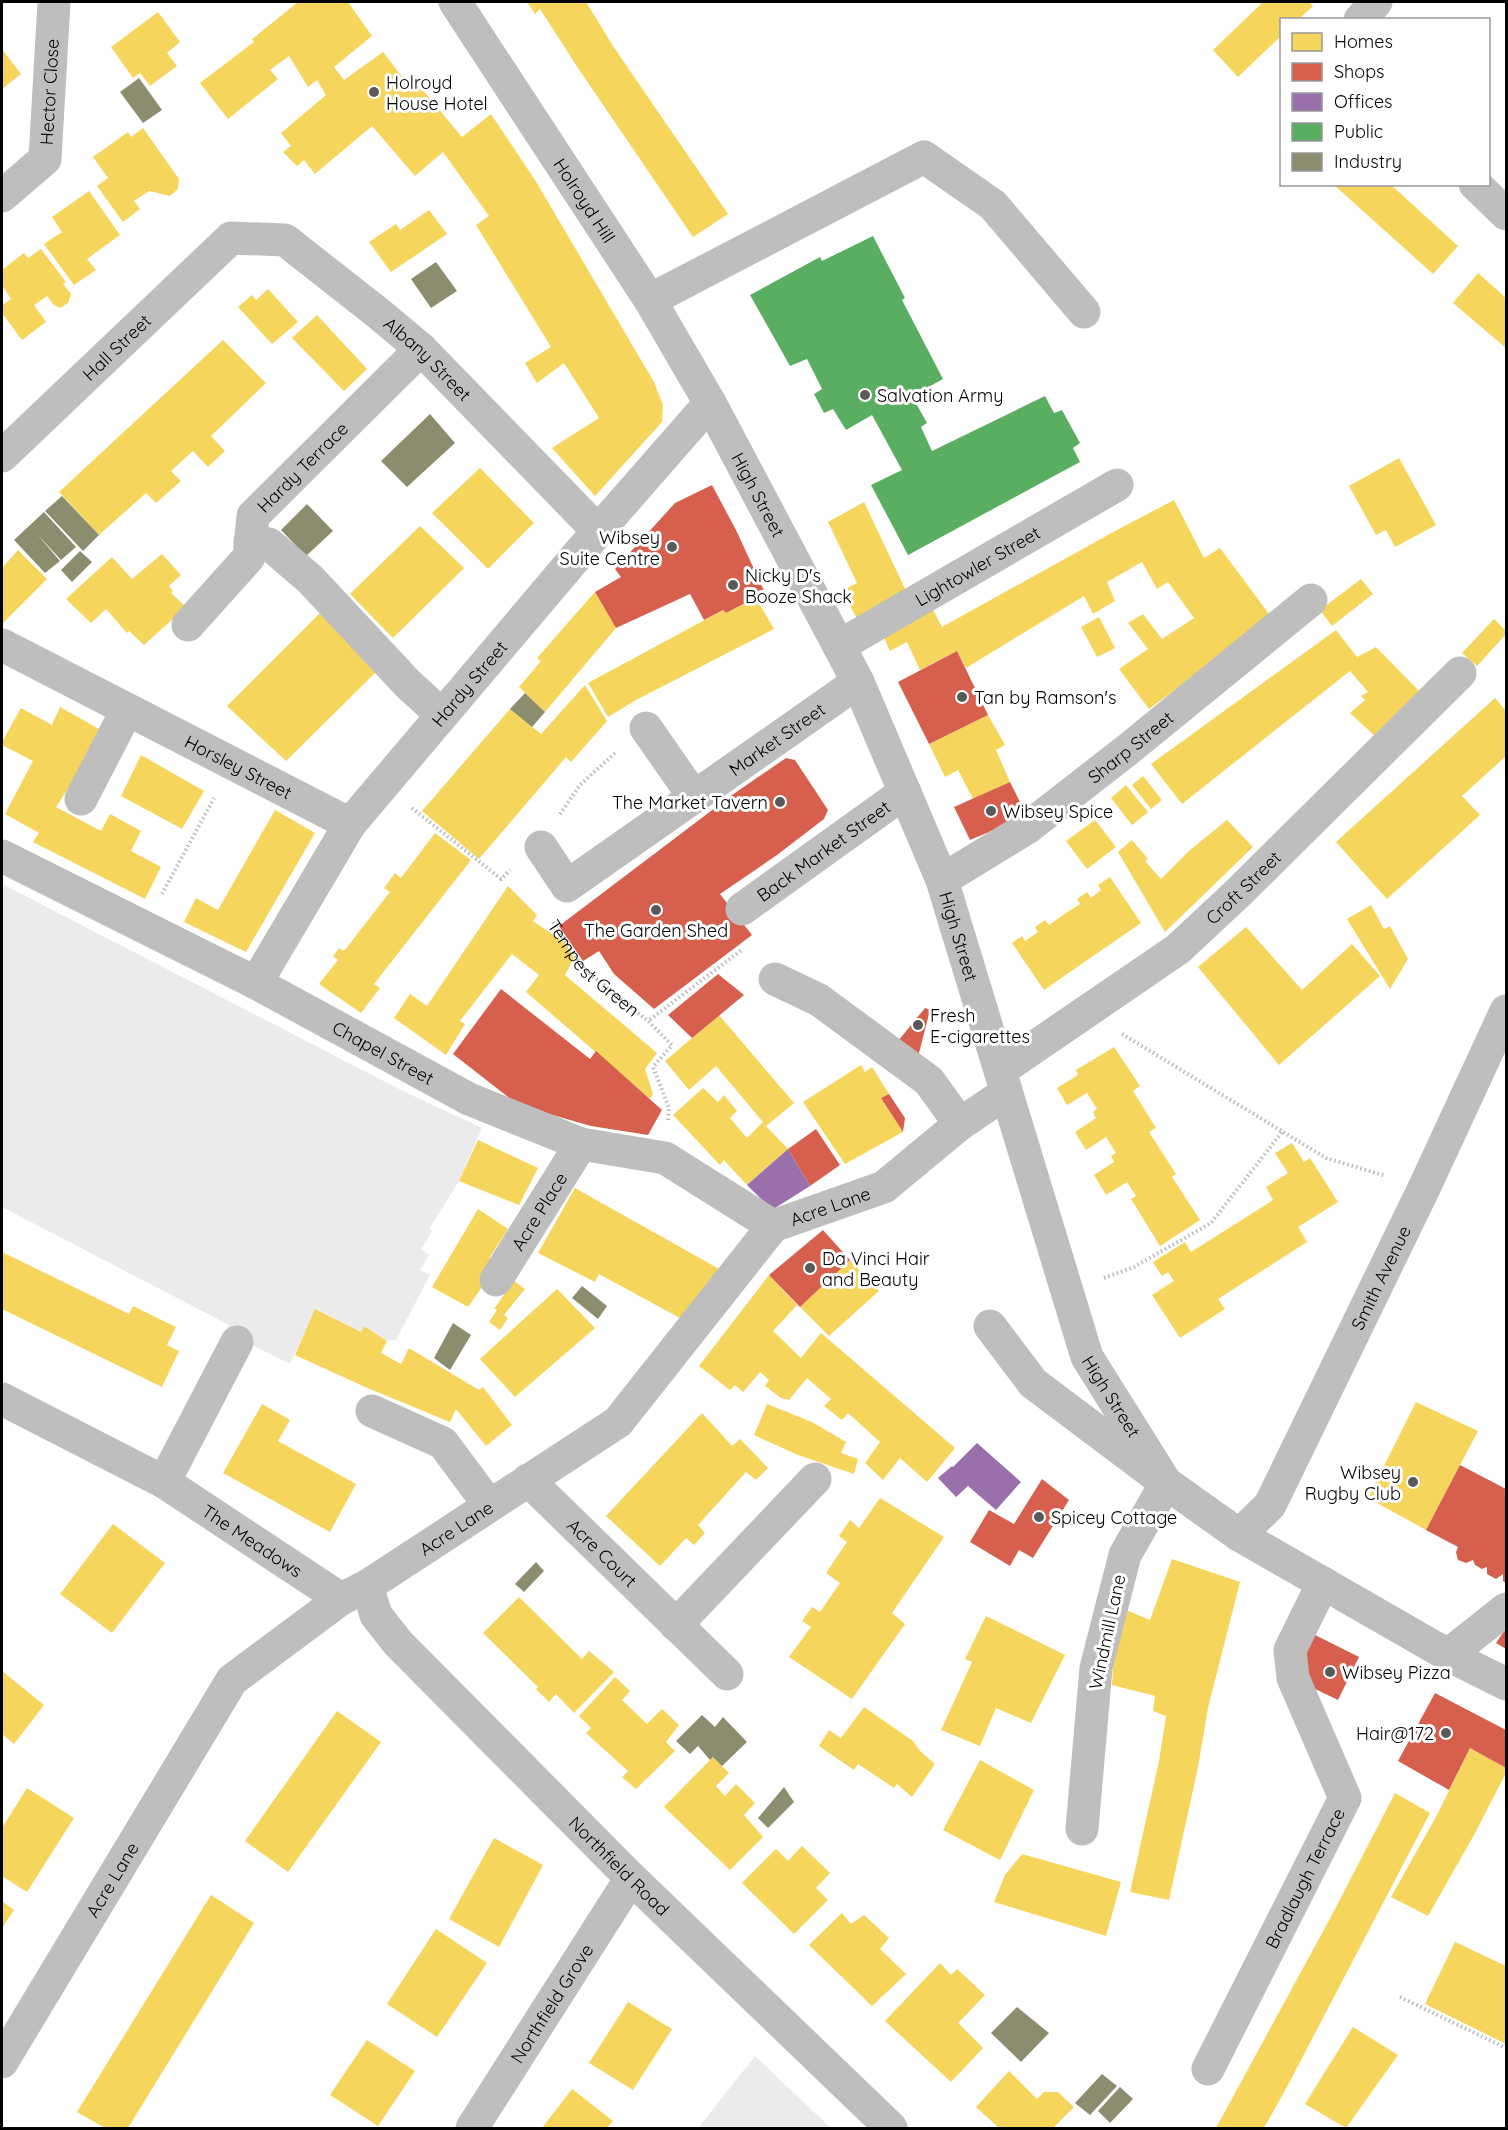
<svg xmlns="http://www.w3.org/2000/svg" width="1508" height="2130" viewBox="0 0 1508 2130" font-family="Quicksand,sans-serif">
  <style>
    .green { fill: #ebebeb }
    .homes { fill: #f6d55c }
    .shops { fill: #d6604d }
    .offices { fill: #9970ab }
    .public { fill: #5aae61 }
    .industry { fill: #8c8c6e }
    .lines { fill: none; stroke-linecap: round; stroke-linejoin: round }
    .path { stroke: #b9b9b9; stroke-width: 4; stroke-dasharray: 1.5 3; stroke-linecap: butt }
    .minor { stroke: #bebebe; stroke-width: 33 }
    .major { stroke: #bebebe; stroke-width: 33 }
    .poi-dot { fill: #595959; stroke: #fff; stroke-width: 2 }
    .labels { text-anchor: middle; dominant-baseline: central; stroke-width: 6; stroke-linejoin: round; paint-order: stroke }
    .poi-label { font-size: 18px; fill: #000; stroke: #fff; text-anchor: start }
    .street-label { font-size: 18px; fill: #000; stroke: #fff }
  </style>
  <rect width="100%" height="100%" fill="#fff"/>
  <g class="green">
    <polygon points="2,884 405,1092 482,1128 459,1181 429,1229 432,1231 421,1249 429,1255 420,1270 430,1275 396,1340 387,1341 364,1326 361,1332 316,1309 290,1364 226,1332 229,1325 2,1207"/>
    <polygon points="755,2056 831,2128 698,2128"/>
  </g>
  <g class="homes">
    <polygon points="298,2 348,2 372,36 334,67 344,80 383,52 411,88 417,83 462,137 491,114 535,180 654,382 663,405 662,422 595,496 552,448 599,418 564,363 537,383 525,363 551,347 476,225 489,216 443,152 415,176 372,126 315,174 304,160 297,166 283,152 291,146 281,133 326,95 317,80 308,87 289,56 270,70 278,79 228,119 200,83 254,42 252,39"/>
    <polygon points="527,2 586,2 613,46 728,214 693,237 578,68 540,9 535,14"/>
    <polygon points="1263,2 1309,2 1313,6 1298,20 1281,20 1281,36 1238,77 1213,50"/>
    <polygon points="158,12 180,42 167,53 177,66 150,86 140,73 133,78 111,47"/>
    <polygon points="2,49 21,74 2,89"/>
    <polygon points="143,128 179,179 178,189 170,196 149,191 134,201 140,209 123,222 97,186 108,178 93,157 128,132 131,137"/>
    <polygon points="1333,184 1390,184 1458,246 1433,274"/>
    <polygon points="89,191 120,235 87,259 96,270 74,285 44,244 62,232 52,217"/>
    <polygon points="429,210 447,234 391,272 369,242 396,224 400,230"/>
    <polygon points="41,249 66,282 63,284 71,294 68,303 60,308 54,305 47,296 34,305 46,322 22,340 2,313 2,305 11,299 2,285 2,270 24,253 28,258"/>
    <polygon points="1478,273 1506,298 1506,348 1453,303"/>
    <polygon points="268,289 298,322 272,344 238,307 252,295 256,300"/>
    <polygon points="317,315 367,369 344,391 292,338"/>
    <polygon points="223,340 266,383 211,436 225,451 208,467 193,451 171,471 181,481 156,503 146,493 99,535 59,492"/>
    <polygon points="1399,458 1436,525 1395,547 1386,530 1376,535 1349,486"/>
    <polygon points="480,468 534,523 488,569 432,513"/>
    <polygon points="1174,500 1204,558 1220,548 1272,618 1149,709 1119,669 1148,649 1128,623 1143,614 1162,639 1194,618 1168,582 1157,589 1142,562 1107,582 1115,601 1093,614 1084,596 966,668 957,651 920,670 907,642 890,651 879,626 931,606 942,627 1117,530"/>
    <polygon points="864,502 908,595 859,622 842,591 857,583 828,522"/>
    <polygon points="420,526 464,568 393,638 350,594"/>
    <polygon points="18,550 47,579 2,624 2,568"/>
    <polygon points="162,554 181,575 169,586 173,591 171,593 186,607 144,645 129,631 127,633 106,609 91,623 66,599 112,557 132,579"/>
    <polygon points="1361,579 1373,594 1332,626 1320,610"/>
    <polygon points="595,592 616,628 545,712 519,687 541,661 537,658"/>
    <polygon points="756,598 774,629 636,700 608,717 588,683 723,610 726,613"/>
    <polygon points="320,613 376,672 286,761 227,706"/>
    <polygon points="1099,617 1115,648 1097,657 1081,627"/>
    <polygon points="1494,619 1506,631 1506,634 1477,666 1462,653"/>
    <polygon points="1336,630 1357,657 1376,647 1422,694 1376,737 1350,713 1365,700 1361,696 1368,692 1350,671 1182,804 1151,764"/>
    <polygon points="585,685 607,721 571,762 566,757 479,859 422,811 510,709 541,734"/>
    <polygon points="1495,698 1506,711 1506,756 1462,796 1480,815 1387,899 1336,842"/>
    <polygon points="60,707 99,729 73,781 56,807 101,831 110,814 141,831 131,851 161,867 145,899 33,842 39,833 5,814 33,761 2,745 2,742 21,708 52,725"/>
    <polygon points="988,715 1005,745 996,750 1010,782 973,799 958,770 945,777 929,744"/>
    <polygon points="141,755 204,791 182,829 121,796"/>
    <polygon points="1143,776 1162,800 1151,809 1132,785"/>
    <polygon points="1126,785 1148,812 1132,825 1111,798"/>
    <polygon points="275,810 315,833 246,952 184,922 196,898 218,910"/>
    <polygon points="1095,820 1116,847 1087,869 1066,841"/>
    <polygon points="1227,820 1253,847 1165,932 1118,852 1132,840 1148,859 1145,861 1161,879 1190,850"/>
    <polygon points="435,833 471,860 374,984 380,988 361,1013 319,984 338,960 333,956 339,948 344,951 390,892 384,888 395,873 401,878"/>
    <polygon points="1110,877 1141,923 1044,990 1012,943 1022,936 1025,941 1038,932 1035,927 1045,920 1049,925 1066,913 1080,904 1077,899 1087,892 1091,898 1101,890 1098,885"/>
    <polygon points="508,886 537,915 533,921 565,943 574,958 565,975 657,1053 645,1069 653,1094 650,1099 526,992 539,975 512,954 460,1021 465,1024 446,1055 394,1018 410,994 427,1006"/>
    <polygon points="1371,905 1384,929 1390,926 1408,959 1390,989 1347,919"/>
    <polygon points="1246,927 1302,990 1352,944 1380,976 1279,1065 1198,967"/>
    <polygon points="719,1015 794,1103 766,1126 788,1149 747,1185 724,1160 720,1165 673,1115 703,1088 718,1102 724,1095 737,1111 730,1118 747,1138 763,1122 716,1066 689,1090 665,1061"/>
    <polygon points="1114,1047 1140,1086 1133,1091 1156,1128 1149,1132 1176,1174 1172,1177 1200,1220 1160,1246 1131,1199 1136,1196 1127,1182 1106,1195 1094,1175 1114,1162 1111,1156 1116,1153 1106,1137 1086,1150 1075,1132 1096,1118 1093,1112 1097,1109 1087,1093 1067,1105 1057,1088 1078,1075 1076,1070"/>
    <polygon points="861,1065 865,1072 872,1067 889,1094 881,1098 903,1132 845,1164 803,1102"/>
    <polygon points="478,1140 538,1168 519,1205 459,1181"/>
    <polygon points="1292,1143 1304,1162 1310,1158 1338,1202 1298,1227 1307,1242 1218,1299 1225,1309 1180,1338 1152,1295 1174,1281 1168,1272 1162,1276 1153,1262 1185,1242 1191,1252 1273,1200 1266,1187 1288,1173 1275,1153"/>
    <polygon points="575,1188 721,1270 689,1323 599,1274 595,1282 538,1253"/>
    <polygon points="478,1209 508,1229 490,1257 499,1263 468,1307 432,1287"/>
    <polygon points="2,1252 129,1314 133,1306 176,1327 167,1345 179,1351 162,1387 2,1309"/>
    <polygon points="850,1260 879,1291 829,1336 800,1307"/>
    <polygon points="769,1275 797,1305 773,1331 801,1358 821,1333 955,1448 927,1482 900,1458 883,1480 865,1463 880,1442 848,1413 842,1420 824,1406 831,1399 807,1378 789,1400 781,1398 765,1386 769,1380 760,1372 743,1392 735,1385 730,1390 699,1366"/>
    <polygon points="514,1281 525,1289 504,1315 508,1318 500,1330 489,1322 497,1310 494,1309"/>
    <polygon points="557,1289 595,1328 515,1397 480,1359"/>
    <polygon points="315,1309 361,1332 364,1326 387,1341 381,1353 401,1364 409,1348 479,1390 483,1387 512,1425 486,1446 456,1409 450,1422 365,1387 295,1355"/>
    <polygon points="1416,1402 1478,1431 1426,1530 1368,1498"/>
    <polygon points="262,1404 290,1420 278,1441 356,1484 330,1532 223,1473"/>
    <polygon points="767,1404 812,1422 846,1442 841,1453 858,1459 854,1474 798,1455 754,1435"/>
    <polygon points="702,1413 732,1446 740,1439 768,1468 756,1480 746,1472 698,1525 705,1533 694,1545 686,1538 660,1566 606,1516"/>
    <polygon points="880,1498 944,1537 892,1613 905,1624 852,1699 789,1657 811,1627 802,1621 812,1607 820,1612 840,1583 826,1573 847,1542 839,1536 850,1520 859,1528"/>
    <polygon points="113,1524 165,1563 112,1633 60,1594"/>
    <polygon points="1172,1559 1240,1582 1208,1708 1198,1767 1169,1900 1130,1892 1159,1761 1166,1716 1153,1711 1155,1696 1112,1685 1116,1611 1121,1608 1150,1620"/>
    <polygon points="519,1597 582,1659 589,1651 614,1672 574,1713 556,1694 549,1702 536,1689 538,1687 483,1633"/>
    <polygon points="986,1616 1065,1655 1031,1723 996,1708 980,1746 941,1730 972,1662 965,1659"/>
    <polygon points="2,1671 44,1705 14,1744 2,1734"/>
    <polygon points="615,1677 630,1691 622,1700 647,1724 662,1709 679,1725 666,1742 675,1751 636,1789 622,1777 628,1771 586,1733 591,1728 579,1716"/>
    <polygon points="864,1707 913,1741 920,1751 935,1764 912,1797 897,1784 894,1788 858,1764 854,1770 819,1746 829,1730 841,1738"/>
    <polygon points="337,1711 381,1742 288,1872 245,1841"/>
    <polygon points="1470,1748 1506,1768 1506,1773 1474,1835 1428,1916 1391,1897 1437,1815"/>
    <polygon points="713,1757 729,1773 716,1786 725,1796 736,1784 755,1803 744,1815 763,1837 730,1870 664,1807"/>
    <polygon points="980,1760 1034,1790 1000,1860 943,1830"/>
    <polygon points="27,1788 74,1818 27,1892 2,1876 2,1828"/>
    <polygon points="1395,1793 1430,1813 1288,2085 1264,2128 1216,2128 1333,1913"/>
    <polygon points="494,1838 543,1865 499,1947 449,1919"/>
    <polygon points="802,1846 830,1873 816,1888 828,1900 794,1934 742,1883 776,1849 788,1861"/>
    <polygon points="1022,1854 1121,1882 1106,1936 994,1902 1005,1875"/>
    <polygon points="211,1895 254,1923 128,2128 105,2128 77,2112"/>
    <polygon points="2,1901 14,1910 2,1928"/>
    <polygon points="842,1913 851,1924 864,1915 889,1938 880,1949 906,1974 872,2006 809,1945"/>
    <polygon points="436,1929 487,1963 437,2037 387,2004"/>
    <polygon points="1455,1942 1506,1966 1506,2044 1425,2004"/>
    <polygon points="940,1963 951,1975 957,1969 985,1995 958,2023 983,2048 951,2082 885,2021"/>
    <polygon points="628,2002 672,2029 633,2090 589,2063"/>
    <polygon points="1353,2027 1398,2055 1346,2128 1305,2104"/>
    <polygon points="367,2040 415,2071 378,2126 330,2095"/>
    <polygon points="1009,2071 1037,2099 1044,2092 1058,2092 1074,2107 1053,2128 999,2128 976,2107"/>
    <polygon points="572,2089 613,2121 607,2128 542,2128"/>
  </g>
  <g class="shops">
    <polygon points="712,485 737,532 765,593 726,613 723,610 704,620 690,594 616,628 595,592 621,577 615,569 675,503"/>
    <polygon points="957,651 988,715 929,744 898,682"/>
    <polygon points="786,758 795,760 828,810 824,819 777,855 720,894 752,935 654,1009 614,974 599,951 583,961 559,926 732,795"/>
    <polygon points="1010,782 1027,816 970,840 954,807"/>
    <polygon points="718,974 744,995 692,1038 668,1015"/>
    <polygon points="501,989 590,1059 596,1051 662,1110 648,1135 591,1126 549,1114 512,1100 453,1054"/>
    <polygon points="925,1008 930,1010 918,1057 898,1041"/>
    <polygon points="889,1094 905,1118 903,1132 881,1098"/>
    <polygon points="816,1129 840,1165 810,1186 788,1149"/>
    <polygon points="823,1230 850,1260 800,1307 769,1275"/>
    <polygon points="1460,1465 1506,1489 1506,1583 1503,1581 1503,1574 1496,1579 1487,1574 1487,1567 1482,1569 1475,1565 1473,1560 1466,1563 1458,1560 1456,1552 1458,1547 1426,1530"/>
    <polygon points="1042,1479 1069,1500 1033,1558 1019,1550 1010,1566 970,1542 989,1510 1014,1524"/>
    <polygon points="1506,1628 1506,1649 1496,1643"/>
    <polygon points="1315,1635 1359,1657 1338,1700 1311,1687 1304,1655"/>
    <polygon points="1435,1693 1506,1730 1506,1768 1470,1748 1449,1790 1398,1761"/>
  </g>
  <g class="offices">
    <polygon points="788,1149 810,1186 772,1210 747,1185"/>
    <polygon points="977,1443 1021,1482 996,1510 968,1486 956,1497 938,1478 952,1466 953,1467"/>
  </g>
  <polygon class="public" points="873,236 905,298 902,300 943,379 912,396 927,423 921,427 932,451 1045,396 1054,413 1062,410 1080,443 1073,448 1080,462 908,555 871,485 902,470 872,415 846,430 833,409 824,413 814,394 822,389 807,359 790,366 750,295 820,257 822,261"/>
  <g class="industry">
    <polygon points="139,78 162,110 143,123 120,92"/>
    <polygon points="436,262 457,291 431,308 411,279"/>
    <polygon points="430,414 455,443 407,487 381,461"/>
    <polygon points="62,496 99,535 83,551 45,511"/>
    <polygon points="307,504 333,531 306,556 281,530"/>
    <polygon points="44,512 76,547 61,560 37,534 60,561 45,573 14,540"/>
    <polygon points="80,551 92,562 72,582 61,570"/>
    <polygon points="525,693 545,712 532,727 510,709"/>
    <polygon points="582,1286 607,1306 598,1319 572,1298"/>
    <polygon points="453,1323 471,1335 450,1370 434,1358"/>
    <polygon points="536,1562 544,1571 524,1592 515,1584"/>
    <polygon points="702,1715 715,1727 723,1717 747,1742 722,1766 713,1757 710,1760 698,1746 690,1754 676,1741"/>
    <polygon points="784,1787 794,1802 768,1828 758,1818"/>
    <polygon points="1017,2007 1049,2033 1021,2062 991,2033"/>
    <polygon points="1102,2074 1117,2086 1090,2115 1075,2103"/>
    <polygon points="1120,2087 1133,2099 1110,2123 1098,2111"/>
  </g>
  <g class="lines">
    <g class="path">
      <polyline points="412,808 501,879 510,870"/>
      <polyline points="560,814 580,785 615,753"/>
      <polyline points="162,894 214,798"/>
      <path id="s1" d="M553,922L584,969L648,1021"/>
      <polyline points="1122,1034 1326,1158 1386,1176"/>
      <polyline points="668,1120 669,1108 653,1067 672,1045 648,1021 743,949"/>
      <polyline points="1104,1278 1134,1267 1211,1223 1282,1132"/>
      <polyline points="1400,1997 1506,2048"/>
    </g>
    <g class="minor">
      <polyline points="1360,20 1376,2"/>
      <polyline points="1475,184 1506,214"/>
      <path id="s2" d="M2,196L45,159L54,2"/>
      <polyline points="650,300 924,157 993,205 1084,312"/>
      <path id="s3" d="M2,456L231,238L285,240L378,313L421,349L598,531"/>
      <polyline points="250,542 269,544 310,579 408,684 442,715"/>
      <path id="s4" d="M188,625L249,557L253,516L421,349"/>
      <path id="s5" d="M2,645L350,824"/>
      <path id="s6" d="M839,646L1117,485"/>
      <polyline points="646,728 694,797"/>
      <polyline points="81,799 127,710"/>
      <path id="s7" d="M541,847L567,886L858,682"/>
      <path id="s8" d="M2,856L256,983L469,1099L581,1144L665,1158L773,1226"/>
      <path id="s9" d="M942,880L1027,828L1126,751L1311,600"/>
      <path id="s10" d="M742,909L905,792"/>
      <polyline points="775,979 819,1000 929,1081 960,1124"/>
      <path id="s11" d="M256,983L350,824L598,531L710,403"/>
      <path id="s12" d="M1001,1070L1178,949L1239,892L1460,673"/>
      <path id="s13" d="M496,1280L581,1144"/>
      <polyline points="990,1326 1033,1383 1166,1483 1125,1555 1096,1668 1082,1829"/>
      <path id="s14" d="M2,1399L164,1482L341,1599"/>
      <polyline points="372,1411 443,1443 489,1505"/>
      <path id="s15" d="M528,1480L727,1674"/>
      <polyline points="164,1482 237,1342"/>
      <path id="s16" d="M1239,1535L1270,1505L1425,1186L1506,1011"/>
      <path id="s17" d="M367,1586L376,1615L398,1643L631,1878L891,2128"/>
      <polyline points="676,1625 815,1479"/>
      <polyline points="1448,1655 1506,1609"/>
      <path id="s18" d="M2,2062L232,1680L341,1599L367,1586L618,1422L773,1226L884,1187L960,1124L1006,1093"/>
      <path id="s19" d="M1208,2069L1345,1798L1293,1678L1290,1650L1323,1583"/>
      <path id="s20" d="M472,2128L631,1878"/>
    </g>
    <path class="major" id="s21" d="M455,2L650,300L710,403L858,682L942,880L1087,1357L1166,1483L1239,1535L1448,1655L1506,1684"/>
  </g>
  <g class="poi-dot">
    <circle cx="374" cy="92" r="6"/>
    <circle cx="865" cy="395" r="6"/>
    <circle cx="672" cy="547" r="6"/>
    <circle cx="733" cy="585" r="6"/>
    <circle cx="962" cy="697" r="6"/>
    <circle cx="780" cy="802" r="6"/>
    <circle cx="991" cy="811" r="6"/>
    <circle cx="656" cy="910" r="6"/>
    <circle cx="918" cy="1025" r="6"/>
    <circle cx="810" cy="1268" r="6"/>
    <circle cx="1413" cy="1482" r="6"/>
    <circle cx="1039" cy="1517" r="6"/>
    <circle cx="1330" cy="1672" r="6"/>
    <circle cx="1446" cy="1733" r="6"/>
  </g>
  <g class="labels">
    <g class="poi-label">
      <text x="386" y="82">Holroyd<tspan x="386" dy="21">House Hotel</tspan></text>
      <text x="877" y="395">Salvation Army</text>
      <text x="660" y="537" text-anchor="end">Wibsey<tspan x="660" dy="21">Suite Centre</tspan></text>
      <text x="745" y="575">Nicky D's<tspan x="745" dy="21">Booze Shack</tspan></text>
      <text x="974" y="697">Tan by Ramson's</text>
      <text x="768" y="802" text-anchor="end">The Market Tavern</text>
      <text x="1003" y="811">Wibsey Spice</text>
      <text x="656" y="930" text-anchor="middle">The Garden Shed</text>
      <text x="930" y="1015">Fresh<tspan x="930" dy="21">E-cigarettes</tspan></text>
      <text x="822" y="1258">Da Vinci Hair<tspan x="822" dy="21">and Beauty</tspan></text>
      <text x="1401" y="1472" text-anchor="end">Wibsey<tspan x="1401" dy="21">Rugby Club</tspan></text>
      <text x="1051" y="1517">Spicey Cottage</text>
      <text x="1342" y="1672">Wibsey Pizza</text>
      <text x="1434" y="1733" text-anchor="end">Hair@172</text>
    </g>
    <g class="street-label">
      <text stroke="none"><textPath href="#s2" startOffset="124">Hector Close</textPath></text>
      <text stroke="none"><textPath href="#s21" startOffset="237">Holroyd Hill</textPath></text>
      <text stroke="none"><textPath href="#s3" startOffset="158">Hall Street</textPath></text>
      <text stroke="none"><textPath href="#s3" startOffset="556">Albany Street</textPath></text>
      <text stroke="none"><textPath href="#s4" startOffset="202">Hardy Terrace</textPath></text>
      <text stroke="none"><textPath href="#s21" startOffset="579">High Street</textPath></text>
      <text stroke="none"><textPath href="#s6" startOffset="160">Lightowler Street</textPath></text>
      <text stroke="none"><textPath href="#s11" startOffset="369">Hardy Street</textPath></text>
      <text stroke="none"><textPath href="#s7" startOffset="303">Market Street</textPath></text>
      <text stroke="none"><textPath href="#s9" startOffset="231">Sharp Street</textPath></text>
      <text stroke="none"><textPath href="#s5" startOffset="266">Horsley Street</textPath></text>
      <text stroke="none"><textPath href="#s10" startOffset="100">Back Market Street</textPath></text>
      <text stroke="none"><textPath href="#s12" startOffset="304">Croft Street</textPath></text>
      <text stroke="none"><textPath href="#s21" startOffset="1065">High Street</textPath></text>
      <text stroke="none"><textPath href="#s1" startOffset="62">Tempest Green</textPath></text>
      <text stroke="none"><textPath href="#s8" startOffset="429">Chapel Street</textPath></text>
      <text stroke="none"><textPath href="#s18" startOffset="1221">Acre Lane</textPath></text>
      <text stroke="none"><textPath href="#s13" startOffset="81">Acre Place</textPath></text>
      <text stroke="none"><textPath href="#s16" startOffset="296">Smith Avenue</textPath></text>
      <text stroke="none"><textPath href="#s21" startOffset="1551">High Street</textPath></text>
      <text stroke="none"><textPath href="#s18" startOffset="717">Acre Lane</textPath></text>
      <text stroke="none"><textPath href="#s14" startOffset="288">The Meadows</textPath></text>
      <text stroke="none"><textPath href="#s15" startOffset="104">Acre Court</textPath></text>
      <text transform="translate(1107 1632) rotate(-78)">Windmill Lane</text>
      <text stroke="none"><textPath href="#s17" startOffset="380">Northfield Road</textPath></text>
      <text stroke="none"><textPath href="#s19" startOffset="214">Bradlaugh Terrace</textPath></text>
      <text stroke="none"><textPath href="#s18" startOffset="213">Acre Lane</textPath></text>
      <text stroke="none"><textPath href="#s20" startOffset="148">Northfield Grove</textPath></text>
    </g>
  </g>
  <rect width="1508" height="2130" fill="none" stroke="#000000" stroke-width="6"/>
  <rect x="1280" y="18" width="210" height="168" fill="#ffffff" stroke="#999999" stroke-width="1.5"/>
  <rect x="1292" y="33" width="30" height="18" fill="#f6d55c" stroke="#999999" stroke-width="1.5"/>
  <text x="1334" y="48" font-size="18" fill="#000000">Homes</text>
  <rect x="1292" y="63" width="30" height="18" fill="#d6604d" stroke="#999999" stroke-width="1.5"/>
  <text x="1334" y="78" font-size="18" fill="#000000">Shops</text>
  <rect x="1292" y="93" width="30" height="18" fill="#9970ab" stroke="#999999" stroke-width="1.5"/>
  <text x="1334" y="108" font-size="18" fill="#000000">Offices</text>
  <rect x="1292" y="123" width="30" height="18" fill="#5aae61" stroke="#999999" stroke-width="1.5"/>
  <text x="1334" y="138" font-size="18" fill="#000000">Public</text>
  <rect x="1292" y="153" width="30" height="18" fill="#8c8c6e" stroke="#999999" stroke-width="1.5"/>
  <text x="1334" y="168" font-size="18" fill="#000000">Industry</text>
</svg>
